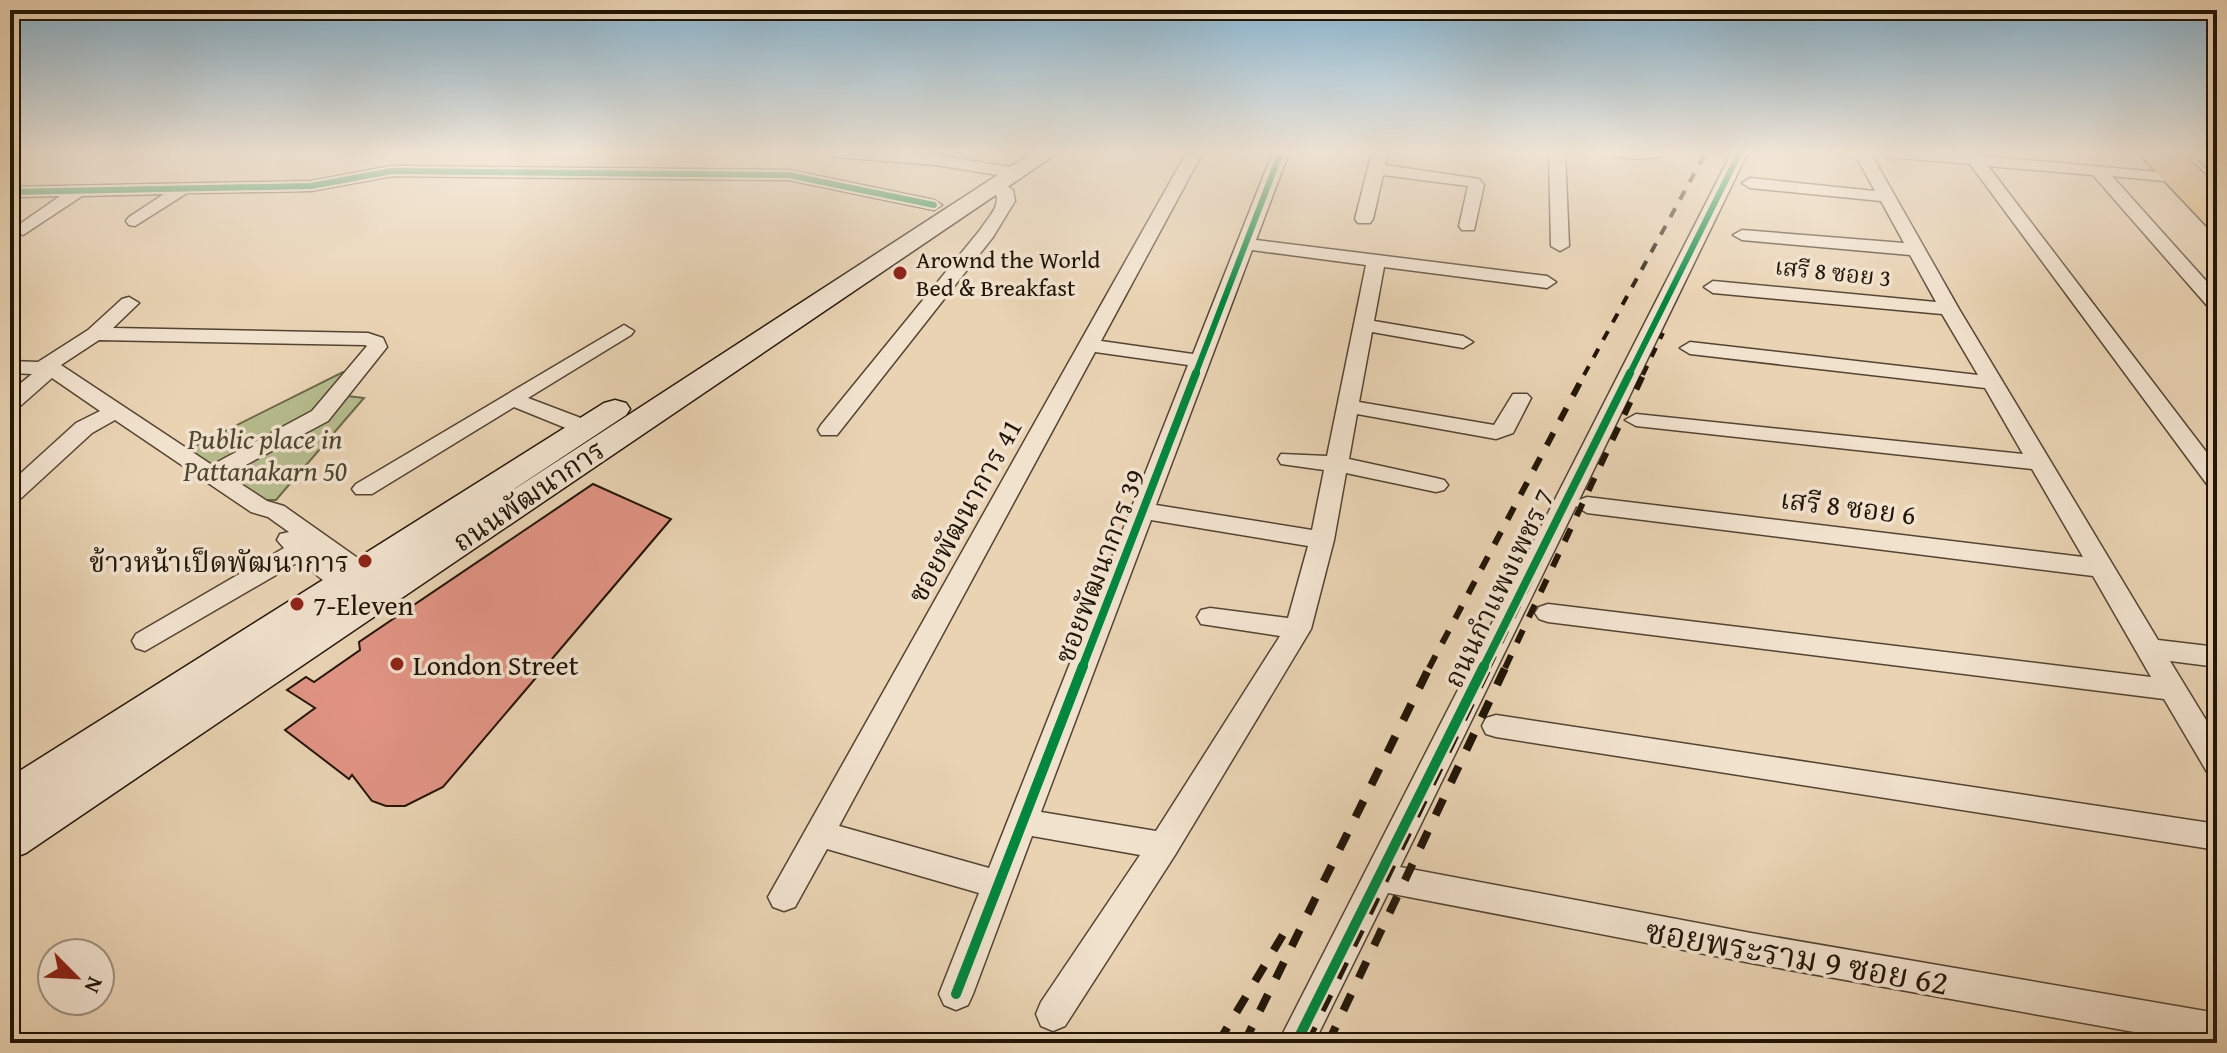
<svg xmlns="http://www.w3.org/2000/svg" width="2227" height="1053" viewBox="0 0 2227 1053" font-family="'Gentium Book Plus','Noto Serif Thai',serif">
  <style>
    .green { fill: #b6bc8d; stroke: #6c684a; stroke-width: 2 }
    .building { fill: #e29485; stroke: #211507; stroke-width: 2 }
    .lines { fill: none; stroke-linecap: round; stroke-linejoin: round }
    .minor-casing { stroke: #534432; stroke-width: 3 }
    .secondary-casing { stroke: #211507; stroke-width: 3 }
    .primary-casing { stroke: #211507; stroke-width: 3 }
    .motorway-casing { stroke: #211507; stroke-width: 3 }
    .minor { fill: #f1e2ce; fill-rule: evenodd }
    .secondary { fill: #f1e2ce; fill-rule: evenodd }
    .primary { fill: #e4ba7a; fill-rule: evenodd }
    .motorway { fill: #e4ba7a; fill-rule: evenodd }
    .rail-far2 { stroke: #211507; stroke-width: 4; stroke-dasharray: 10 10; stroke-linecap: butt }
    .rail-far1 { stroke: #211507; stroke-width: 6; stroke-dasharray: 14 14; stroke-linecap: butt }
    .rail { stroke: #211507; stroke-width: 8; stroke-dasharray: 18 18; stroke-linecap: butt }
    .cycleway-far2-casing { stroke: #f1e2ce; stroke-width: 10 }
    .cycleway-far1-casing { stroke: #f1e2ce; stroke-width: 13 }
    .cycleway-casing { stroke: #f1e2ce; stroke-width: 15 }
    .cycleway-far2 { stroke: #00873e; stroke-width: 6 }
    .cycleway-far1 { stroke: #00873e; stroke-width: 8 }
    .cycleway { stroke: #00873e; stroke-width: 10 }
    .poi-dot { fill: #8f2418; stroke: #f1e2ce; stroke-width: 3 }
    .labels { text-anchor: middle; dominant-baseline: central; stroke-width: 7; stroke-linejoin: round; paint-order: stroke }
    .far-poi-label { font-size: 24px; fill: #211507; stroke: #f1e2ce; text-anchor: start }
    .far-street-label { font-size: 24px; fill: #211507; stroke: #f1e2ce }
    .park-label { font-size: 28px; font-style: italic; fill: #4e472f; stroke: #f1e2ce }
    .street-label { font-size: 28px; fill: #211507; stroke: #f1e2ce }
    .poi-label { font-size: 28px; fill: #211507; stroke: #f1e2ce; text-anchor: start }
    .near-street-label { font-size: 34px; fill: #211507; stroke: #f1e2ce }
  </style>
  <rect width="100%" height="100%" fill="#e9d3b3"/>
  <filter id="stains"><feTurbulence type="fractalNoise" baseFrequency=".0025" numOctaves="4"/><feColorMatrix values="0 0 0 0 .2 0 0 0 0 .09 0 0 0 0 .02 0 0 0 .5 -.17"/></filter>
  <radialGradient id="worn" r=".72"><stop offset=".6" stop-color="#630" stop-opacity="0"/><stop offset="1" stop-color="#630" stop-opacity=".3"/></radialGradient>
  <polygon class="green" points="343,372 355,374 339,395 364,398 276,500 259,500 185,451"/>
  <polygon class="building" points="593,484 671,519 443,787 405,806 386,806 372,801 352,775 349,779 285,730 315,708 287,690 306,677 314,682 360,650 359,642"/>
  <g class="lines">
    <defs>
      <g id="minor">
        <polygon points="827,152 936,155 1016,168 1024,173 1016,178 936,165 835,157"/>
        <path d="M1187,152H1203L1101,341L1193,354L1273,152H1289L1256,240L1547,276L1556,282L1547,288L1384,267L1374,321L1463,336L1473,342L1463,348L1372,332L1359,402L1494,425L1513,394H1527L1531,398L1513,433L1496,439L1357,414L1349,459L1436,478L1444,480L1448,485L1444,490L1436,492L1346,473L1334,540L1311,629L1175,855L1065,1026L1053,1031L1041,1026L1036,1014L1041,1002L1140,855L1032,836L973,994L968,1005L956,1010L944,1005L939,994L979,893L827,849L795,907L784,911L773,907L768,897ZM1252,250L1366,265L1327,456L1281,454L1278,459L1281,464L1324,470L1312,530L1156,505ZM1095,352L1188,365L989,868L839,826ZM1151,520L1308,546L1288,618L1210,608L1201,610L1197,617L1201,624L1280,636L1156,831L1041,812Z"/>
        <polygon points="1372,152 1388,152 1385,165 1479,179 1484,185 1474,230 1462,230 1459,226 1468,186 1383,175 1373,219 1370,223 1358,223 1355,219"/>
        <polygon points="1549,152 1565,152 1569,246 1560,251 1551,246"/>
        <path d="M1607,152H1669C1657,161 1619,161 1607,152Z"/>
        <polygon points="1732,152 1748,152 1579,500 1587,497 2083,557 2032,469 1636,426 1625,420 1636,414 2023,454 1985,388 1690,354 1680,348 1690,342 1978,375 1942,314 1713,293 1704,287 1713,281 1936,302 1910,255 1742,240 1733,235 1742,230 1904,243 1881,201 1750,188 1742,183 1750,178 1875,191 1854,152 1870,152 1959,309 2158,640 2217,647 2217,667 2170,661 2217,738 2217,776 2207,772 2164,699 1548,622 1539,619 1535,613 1539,607 1548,604 2151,677 2093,576 1587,513 1576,506 1400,867 1751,933 2217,1013 2217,1043 2195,1043 1751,963 1388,893 1314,1043 1278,1043"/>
        <polygon points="1879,152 1937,152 2180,174 2182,177 2174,182 2112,176 2217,293 2217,311 2210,309 2093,175 1988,166 2217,466 2217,489 2209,487 1970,164 1887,157"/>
        <polygon points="392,166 789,170 934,200 942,205 934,210 789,180 392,176 311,191 187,193 135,226 129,225 126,221 129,217 164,194 82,196 23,235 14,230 17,226 60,196 10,197 10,187 311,181"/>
        <path d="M999,180L1013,190L1015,201L993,237L837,435H821L818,430L821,425L980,230C991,213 1005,203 991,185Z"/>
        <path d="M129,297L139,303L113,328L368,333L383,338L387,347L328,421L227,475L267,501L284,506L369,566L373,572L369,578L355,579L353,588C333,594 315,573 300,561L145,651L136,648L132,641L136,634L284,548L277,540L280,534L289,532L268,517L251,512L115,420L92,433L18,501L10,503V483L76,423L100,411L52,378L18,408L10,409V392L32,374L10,373V361L38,362L88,330L122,299ZM99,340L365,345L367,346L312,411L212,465L61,365Z"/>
        <polygon points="624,325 634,331 631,335 528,398 594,423 597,428 594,433 578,433 514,407 372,494 356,494 352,489 356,484"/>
        <polygon points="1496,715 2217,824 2217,850 1496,737 1486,734 1482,726 1486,718"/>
      </g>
      <polygon id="secondary" points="1033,152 1059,152 26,853 10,859 10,777 604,403 615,400 626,403 630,409 626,415 496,501"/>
      <g id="primary">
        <polygon points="2137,152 2163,152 2217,205 2217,228 2207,226"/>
        <polygon points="2191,152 2217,152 2217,172 2208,169"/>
      </g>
      <polygon id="motorway" points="2151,152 2181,152 2217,186 2217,212 2206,210"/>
    </defs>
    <use href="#minor" class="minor-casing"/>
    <use href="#secondary" class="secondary-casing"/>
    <use href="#primary" class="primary-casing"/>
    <use href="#motorway" class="motorway-casing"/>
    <use href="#minor" class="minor"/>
    <use href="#secondary" class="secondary"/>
    <use href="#primary" class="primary"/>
    <use href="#motorway" class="motorway"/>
    <g class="rail-far2">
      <polyline points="1584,375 1706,152"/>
      <polyline points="1630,375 1738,152"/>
      <polyline points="1643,375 1663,333"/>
    </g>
    <g class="rail-far1">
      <polyline points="1429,668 1585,373"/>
      <polyline points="1488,668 1631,373"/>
      <polyline points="1505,668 1644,373"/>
    </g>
    <g class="rail">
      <polyline points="1218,1043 1287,928"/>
      <polyline points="1244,1043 1430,666"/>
      <polyline points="1306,1043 1489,666"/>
      <polyline points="1328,1043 1506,666"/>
    </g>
    <defs>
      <g id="cycleway-far2">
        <polyline points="10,192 311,186 392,171 789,175 934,205"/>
        <polyline points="1195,375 1281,152"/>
        <polyline points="1629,375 1740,152"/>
      </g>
      <g id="cycleway-far1">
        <polyline points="1082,668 1196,373"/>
        <polyline points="1483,668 1630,373"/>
      </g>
      <g id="cycleway">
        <polyline points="956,994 1083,666"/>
        <polyline points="1296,1043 1484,666"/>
      </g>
    </defs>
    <use href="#cycleway-far2" class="cycleway-far2-casing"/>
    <use href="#cycleway-far1" class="cycleway-far1-casing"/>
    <use href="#cycleway" class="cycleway-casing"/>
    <use href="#cycleway-far2" class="cycleway-far2"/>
    <use href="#cycleway-far1" class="cycleway-far1"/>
    <use href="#cycleway" class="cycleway"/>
  </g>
  <linearGradient id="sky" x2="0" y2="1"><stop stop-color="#87b5d1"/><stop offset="0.51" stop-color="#f5ebdd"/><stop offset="1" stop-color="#f5ebdd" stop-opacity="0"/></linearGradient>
  <rect width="2227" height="299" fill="url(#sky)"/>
  <g class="poi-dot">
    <circle cx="900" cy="273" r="8"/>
    <circle cx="365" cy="561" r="8"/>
    <circle cx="297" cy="604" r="8"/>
    <circle cx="397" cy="664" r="8"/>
  </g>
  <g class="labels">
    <g class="far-poi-label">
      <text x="916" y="259">Arownd the World<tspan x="916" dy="28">Bed &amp; Breakfast</tspan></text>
    </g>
    <g class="far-street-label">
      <text transform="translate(1833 272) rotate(6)">เสรี 8 ซอย 3</text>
    </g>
    <g class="park-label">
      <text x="265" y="438">Public place in<tspan x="265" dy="32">Pattanakarn 50</tspan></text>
    </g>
    <g class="street-label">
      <text transform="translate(528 495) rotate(-34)">ถนนพัฒนาการ</text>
      <text transform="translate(1848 506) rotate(7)">เสรี 8 ซอย 6</text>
      <text transform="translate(964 510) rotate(-61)">ซอยพัฒนาการ 41</text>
      <text transform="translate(1099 566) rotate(-69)">ซอยพัฒนาการ 39</text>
      <text transform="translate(1498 588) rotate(-64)">ถนนกำแพงเพชร 7</text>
    </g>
    <g class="poi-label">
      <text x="349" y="561" text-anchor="end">ข้าวหน้าเป็ดพัฒนาการ</text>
      <text x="313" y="604">7-Eleven</text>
      <text x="413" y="664">London Street</text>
    </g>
    <g class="near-street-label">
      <text transform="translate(1797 956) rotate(10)">ซอยพระราม 9 ซอย 62</text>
    </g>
  </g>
  <rect width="2227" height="1053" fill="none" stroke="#e9d3b3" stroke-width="40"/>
  <rect x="12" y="12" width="2203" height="1029" fill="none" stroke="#211507" stroke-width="4"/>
  <rect x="20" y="20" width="2187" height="1013" fill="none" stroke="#211507" stroke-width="2"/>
  <g transform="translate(76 977) rotate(114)"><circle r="38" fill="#f1e2ce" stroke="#9e907e" stroke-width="2"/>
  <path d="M0-6L14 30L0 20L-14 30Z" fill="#8f2418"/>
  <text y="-12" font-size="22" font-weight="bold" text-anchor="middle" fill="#211507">N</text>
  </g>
  <rect width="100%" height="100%" filter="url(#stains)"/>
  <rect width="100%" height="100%" fill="url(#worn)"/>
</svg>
